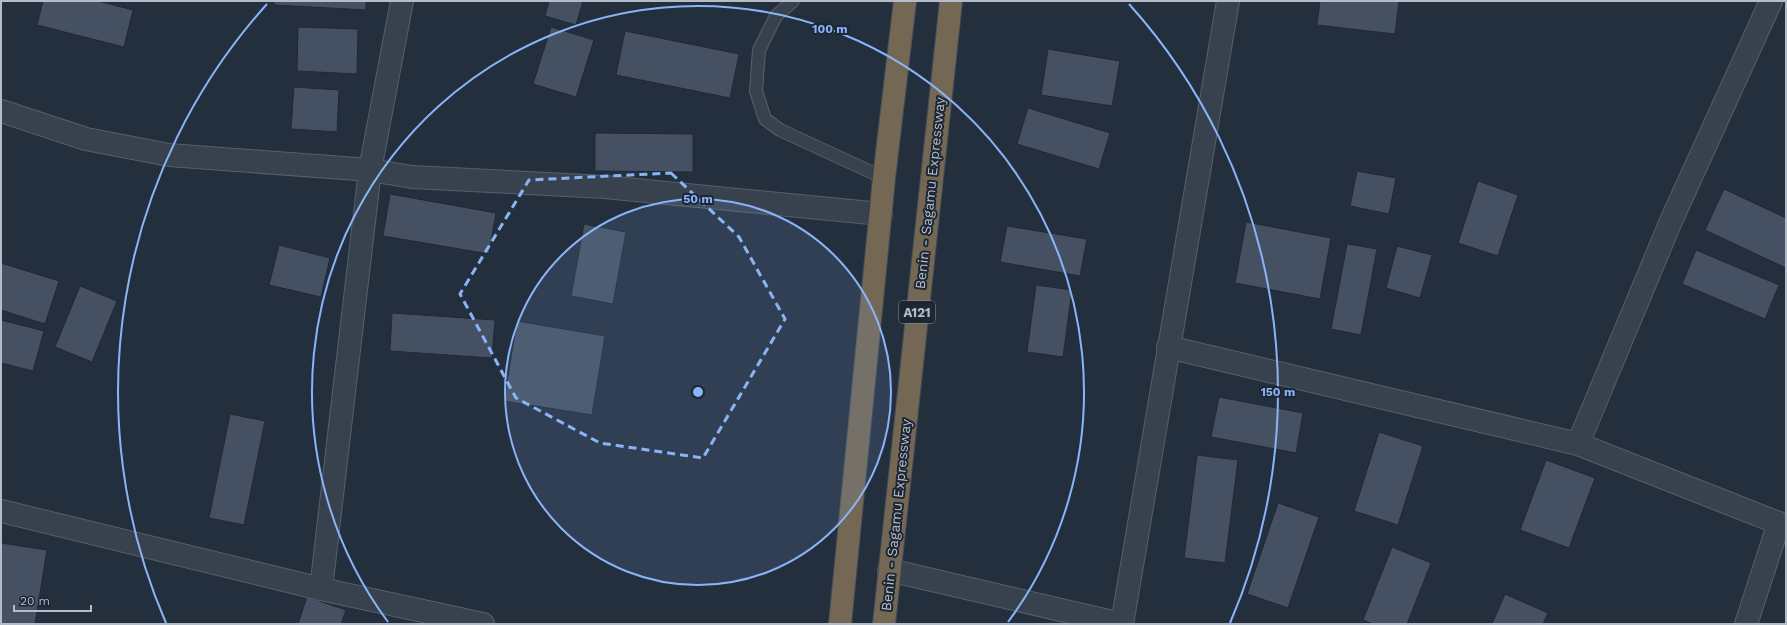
<svg xmlns="http://www.w3.org/2000/svg" width="1787" height="625" viewBox="0 0 1787 625" font-family="'Work Sans',sans-serif">
  <style>
    .building { fill: #455162; stroke: #1f2835 }
    .lines { fill: none; stroke-linecap: round; stroke-linejoin: round }
    .lane-casing { stroke: #565f6c; stroke-width: 14 }
    .street-casing { stroke: #565f6c; stroke-width: 24 }
    .highway-casing { stroke: #434c59; stroke-width: 24 }
    .lane { stroke: #38414e; stroke-width: 12 }
    .street { stroke: #38414e; stroke-width: 22 }
    .highway { stroke: #746855; stroke-width: 22 }
    .marked { fill: none; stroke: #8ab4f8; stroke-width: 3; stroke-dasharray: 8 5; stroke-linejoin: round }
    .ring { fill: none; stroke: #8ab4f8; stroke-width: 2 }
    .labels { text-anchor: middle; dominant-baseline: central; stroke-width: 4; stroke-linejoin: round; paint-order: stroke }
    .shield { fill: #1d2633; stroke: #878f9c; stroke-width: 1 }
    .shield-label { font-size: 13px; font-weight: bold; fill: #b4bcc9 }
    .street-label { font-size: 14px; fill: #b4bcc9; stroke: #1d2633 }
    .centre { fill: #8ab4f8; stroke: #1d2633; stroke-width: 2 }
    .ring-label { font-size: 12px; text-anchor: middle; font-weight: bold; fill: #8ab4f8; stroke: #1d2633; stroke-width: 4; stroke-linejoin: round; paint-order: stroke }
  </style>
  <rect width="100%" height="100%" fill="#242f3e"/>
  <g class="building">
    <polygon points="43,1 98,1 133,10 124,47 37,25"/>
    <polygon points="274,1 366,1 366,10 274,5"/>
    <polygon points="549,1 583,1 576,25 545,16"/>
    <polygon points="1320,1 1399,1 1395,34 1317,25"/>
    <polygon points="298,27 358,29 357,74 297,71"/>
    <polygon points="551,27 594,40 576,97 533,84"/>
    <polygon points="625,31 739,54 730,98 616,75"/>
    <polygon points="1048,49 1120,61 1112,106 1041,95"/>
    <polygon points="294,87 339,90 337,132 291,129"/>
    <polygon points="1028,108 1110,133 1099,169 1017,144"/>
    <polygon points="595,133 693,134 693,172 595,171"/>
    <polygon points="1357,171 1396,178 1389,214 1350,206"/>
    <polygon points="1478,181 1518,195 1498,256 1458,243"/>
    <polygon points="1724,189 1786,218 1786,268 1705,230"/>
    <polygon points="390,194 496,213 489,254 383,236"/>
    <polygon points="1246,222 1331,238 1320,299 1235,283"/>
    <polygon points="584,224 626,232 613,304 571,296"/>
    <polygon points="1007,226 1087,239 1080,276 1000,262"/>
    <polygon points="1347,244 1377,249 1361,335 1331,329"/>
    <polygon points="279,245 330,258 321,297 269,285"/>
    <polygon points="1397,246 1432,255 1420,298 1386,288"/>
    <polygon points="1696,250 1779,285 1765,319 1682,284"/>
    <polygon points="1,263 59,281 45,324 1,310"/>
    <polygon points="1036,285 1072,290 1063,357 1027,352"/>
    <polygon points="80,286 117,301 92,362 55,347"/>
    <polygon points="392,313 495,320 492,358 390,351"/>
    <polygon points="1,320 44,331 33,371 1,363"/>
    <polygon points="517,321 605,336 592,415 504,401"/>
    <polygon points="1219,397 1303,413 1296,453 1211,437"/>
    <polygon points="230,414 265,421 244,525 209,518"/>
    <polygon points="1379,432 1423,446 1398,525 1354,511"/>
    <polygon points="1197,455 1238,460 1225,563 1184,558"/>
    <polygon points="1546,460 1595,478 1569,548 1520,530"/>
    <polygon points="1278,503 1319,517 1288,608 1247,594"/>
    <polygon points="1,543 47,550 35,624 1,624"/>
    <polygon points="1392,547 1431,563 1407,624 1373,624 1363,620"/>
    <polygon points="1505,594 1548,613 1543,624 1492,624"/>
    <polygon points="307,597 346,610 341,624 298,624"/>
  </g>
  <g class="lines">
    <defs>
      <polyline id="lane" points="793,1 776,16 759,50 756,91 765,119 780,130 884,178"/>
      <g id="street">
        <polyline points="1,111 86,139 169,155 370,170 412,177 605,187 881,214"/>
        <polyline points="1168,347 1578,444 1786,526"/>
        <polyline points="1578,444 1671,221 1771,1"/>
        <polyline points="1,511 321,589 483,624"/>
        <polyline points="889,570 1121,624"/>
        <polyline points="321,589 370,170 402,1"/>
        <polyline points="1122,624 1228,1"/>
        <polyline points="1746,624 1779,523"/>
      </g>
      <g id="highway">
        <polyline points="840,624 884,178 905,1"/>
        <polyline points="884,624 951,1"/>
      </g>
    </defs>
    <use href="#lane" class="lane-casing"/>
    <use href="#street" class="street-casing"/>
    <use href="#highway" class="highway-casing"/>
    <use href="#lane" class="lane"/>
    <use href="#street" class="street"/>
    <use href="#highway" class="highway"/>
  </g>
  <path class="marked" d="M671,173L739,237L785,319L703,458L600,443L516,398L460,294L529,180Z"/>
  <circle cx="698" cy="392" r="193" fill="#8ab4f8" fill-opacity=".12"/>
  <g class="ring">
    <circle cx="698" cy="392" r="193"/>
    <path d="M388 622A386 386 0 1 1 1008 622"/>
    <path d="M166 623A580 580 0 0 1 267 4M1129 4A580 580 0 0 1 1230 623"/>
  </g>
  <g class="labels">
    <rect class="shield" x="899" y="301" width="36" height="22" rx="3"/>
    <g class="shield-label">
      <text x="917" y="312">A121</text>
    </g>
    <g class="street-label">
      <text transform="translate(930 193) rotate(-84)">Benin - Sagamu Expressway</text>
      <text transform="translate(896 515) rotate(-84)">Benin - Sagamu Expressway</text>
    </g>
  </g>
  <circle cx="698" cy="392" r="6" class="centre"/>
  <g class="ring-label">
    <text x="830" y="33">100 m</text>
    <text x="698" y="203">50 m</text>
    <text x="1278" y="396">150 m</text>
  </g>
  <rect width="1787" height="625" fill="none" stroke="#b4bcc9" stroke-width="4"/>
  <path d="M14 605v6h77v-6" fill="none" stroke="#b4bcc9" stroke-width="2"/>
  <text x="20" y="605" font-size="12" fill="#b4bcc9" stroke="#1d2633" stroke-width="3" paint-order="stroke">20 m</text>
</svg>
